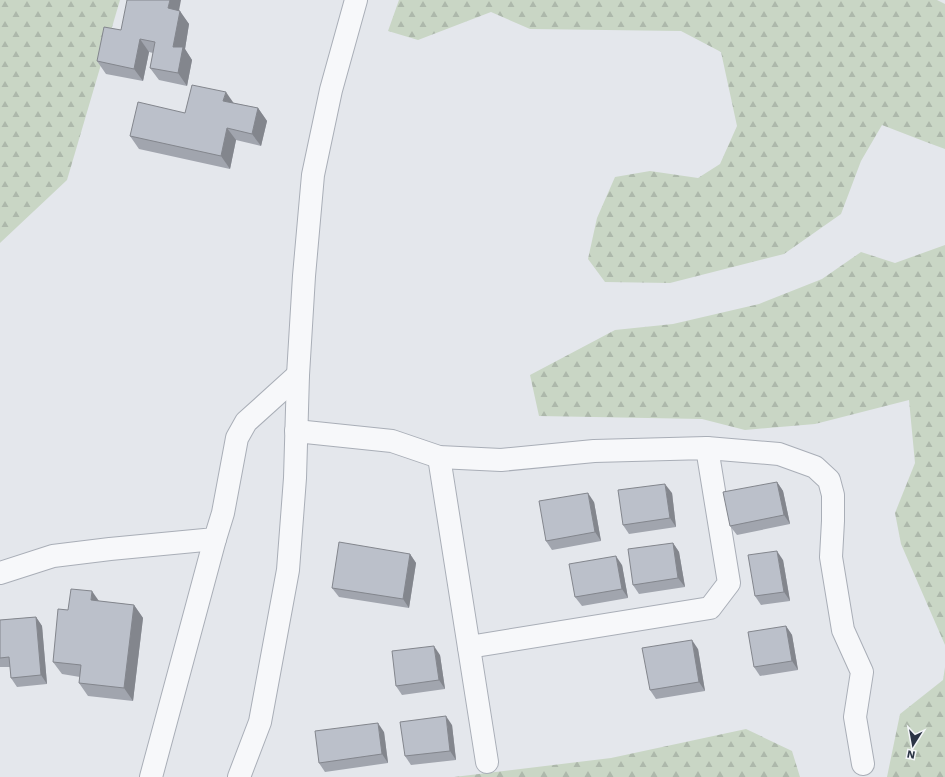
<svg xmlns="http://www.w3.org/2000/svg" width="945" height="777" viewBox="0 0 945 777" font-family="'Work Sans',sans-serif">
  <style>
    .forest { fill: url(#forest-firs) }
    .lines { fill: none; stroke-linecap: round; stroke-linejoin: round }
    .minor-casing { stroke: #a9aeb7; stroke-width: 24 }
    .minor { stroke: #f7f8fa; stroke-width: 22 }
    .wall { fill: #a1a5ae }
    .shaded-wall { fill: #83868d }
    .building { fill: #bbc0ca; stroke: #83868d }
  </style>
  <defs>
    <pattern id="forest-firs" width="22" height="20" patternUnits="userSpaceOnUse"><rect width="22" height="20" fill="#c9d6c5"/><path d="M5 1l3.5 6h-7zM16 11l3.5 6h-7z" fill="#adb8ab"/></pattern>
  </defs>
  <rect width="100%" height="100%" fill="#e4e7ec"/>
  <g class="forest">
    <polygon points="0,0 120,0 67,180 0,243"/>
    <polygon points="399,0 937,0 945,4 945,149 926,142 882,125 861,161 841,214 784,254 670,283 605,282 588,259 597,218 615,177 650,171 698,178 720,164 737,126 721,52 681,31 530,29 491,12 418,40 388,31"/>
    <polygon points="945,245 945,645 901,544 895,513 915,463 909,400 815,424 745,430 702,419 539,416 530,375 615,330 673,324 759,304 822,279 861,252 895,263"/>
    <polygon points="945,667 945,777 887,777 900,714 943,680"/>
    <polygon points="746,729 792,751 800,777 454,777 611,758"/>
  </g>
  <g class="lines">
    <defs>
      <g id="minor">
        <polyline points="296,431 392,441 439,457 501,460 594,451 707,448 729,583 710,608 469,647"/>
        <polyline points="707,448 779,454 815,467 829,480 833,495 833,521 831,557 843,630 862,672 855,717 863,764"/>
        <polyline points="439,457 487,762"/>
        <polyline points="0,573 53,556 110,549 215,539 223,513 237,438 246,422 298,375"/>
        <polyline points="151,777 215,539"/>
        <polyline points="239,777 260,722 288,570 295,478 298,375 304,276 313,175 331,90 356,0"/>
      </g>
    </defs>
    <use href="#minor" class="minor-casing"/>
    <use href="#minor" class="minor"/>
  </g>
  <g class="wall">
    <polygon points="179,11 189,24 185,49 192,60 187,86 159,80 150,68 153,53 149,52 143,81 106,74 97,61 121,30"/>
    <polygon points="233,103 258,108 267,121 261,146 236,140 230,169 139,149 130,136 185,113"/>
    <polygon points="777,482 783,491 790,524 737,535 730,526"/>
    <polygon points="672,493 676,527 629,534 623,525"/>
    <polygon points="594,502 601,541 552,550 546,541"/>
    <polygon points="673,543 679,552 685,587 639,594 633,585"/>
    <polygon points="410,554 416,563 409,608 339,597 332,588"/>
    <polygon points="783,560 790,601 761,605 755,596"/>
    <polygon points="622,565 628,598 582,606 575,597"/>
    <polygon points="99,601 134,605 143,618 133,701 88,696 79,683 80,677 62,674 53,662 68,610"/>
    <polygon points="36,617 42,626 47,684 17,687 11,678 10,667 0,667 0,620"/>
    <polygon points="786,626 792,635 798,670 760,676 754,667"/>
    <polygon points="698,649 705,691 656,699 650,690"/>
    <polygon points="440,655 445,689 402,695 396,686"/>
    <polygon points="452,725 456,760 411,765 405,756"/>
    <polygon points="384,732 388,763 325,772 319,763"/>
  </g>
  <g class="shaded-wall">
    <polygon points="170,0 181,0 177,21 168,8"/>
    <polygon points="180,11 189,24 185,49 192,60 187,86 178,73 173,47"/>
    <polygon points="140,39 149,52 143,81 134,69"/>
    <polygon points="226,92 235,105 223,101"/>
    <polygon points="258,108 267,121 261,146 252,134"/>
    <polygon points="227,128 236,140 230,169 221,156"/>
    <polygon points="777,482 783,491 790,524 784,515"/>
    <polygon points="665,484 672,493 676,527 670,518"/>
    <polygon points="588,493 594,502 601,541 595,532"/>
    <polygon points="673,543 679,552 685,587 678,578"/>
    <polygon points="777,551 783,560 790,601 784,592"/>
    <polygon points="410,554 416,563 409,608 403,599"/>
    <polygon points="616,556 622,565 628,598 622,589"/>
    <polygon points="92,591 101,604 91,600"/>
    <polygon points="134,605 143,618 133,701 124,688"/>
    <polygon points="36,617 42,626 47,684 41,675"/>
    <polygon points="786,626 792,635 798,670 792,661"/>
    <polygon points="692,640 698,649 705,691 699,682"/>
    <polygon points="434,646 440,655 445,689 439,680"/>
    <polygon points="446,716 452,725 456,760 450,751"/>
    <polygon points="378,723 384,732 388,763 382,754"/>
  </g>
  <g class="building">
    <polygon points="127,0 170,0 168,8 180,11 173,47 183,47 178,73 150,68 155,42 140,39 134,69 97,61 104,27 121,30"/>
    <polygon points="192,85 226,92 223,101 258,108 252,134 227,128 221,156 130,136 138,102 185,113"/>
    <polygon points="777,482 784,515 730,526 723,492"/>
    <polygon points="665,484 670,518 623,525 618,490"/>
    <polygon points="588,493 595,532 546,541 539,501"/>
    <polygon points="339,542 410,554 403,599 332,588"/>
    <polygon points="673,543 678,578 633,585 628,549"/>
    <polygon points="777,551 784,592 755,596 748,555"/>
    <polygon points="616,556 622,589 575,597 569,564"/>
    <polygon points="71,589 92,591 91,600 134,605 124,688 79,683 81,665 53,662 58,609 68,610"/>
    <polygon points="36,617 41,675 11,678 9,657 0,658 0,620"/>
    <polygon points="786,626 792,661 754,667 748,632"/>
    <polygon points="692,640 699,682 650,690 642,648"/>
    <polygon points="434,646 439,680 396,686 392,651"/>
    <polygon points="446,716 450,751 405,756 400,722"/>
    <polygon points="378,723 382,754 319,763 315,731"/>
  </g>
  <g transform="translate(913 745) rotate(191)" stroke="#f4f6f9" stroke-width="3" paint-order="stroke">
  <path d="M0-3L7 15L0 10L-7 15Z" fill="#2b3445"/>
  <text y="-6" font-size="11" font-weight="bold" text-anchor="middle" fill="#2b3445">N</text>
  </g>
</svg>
